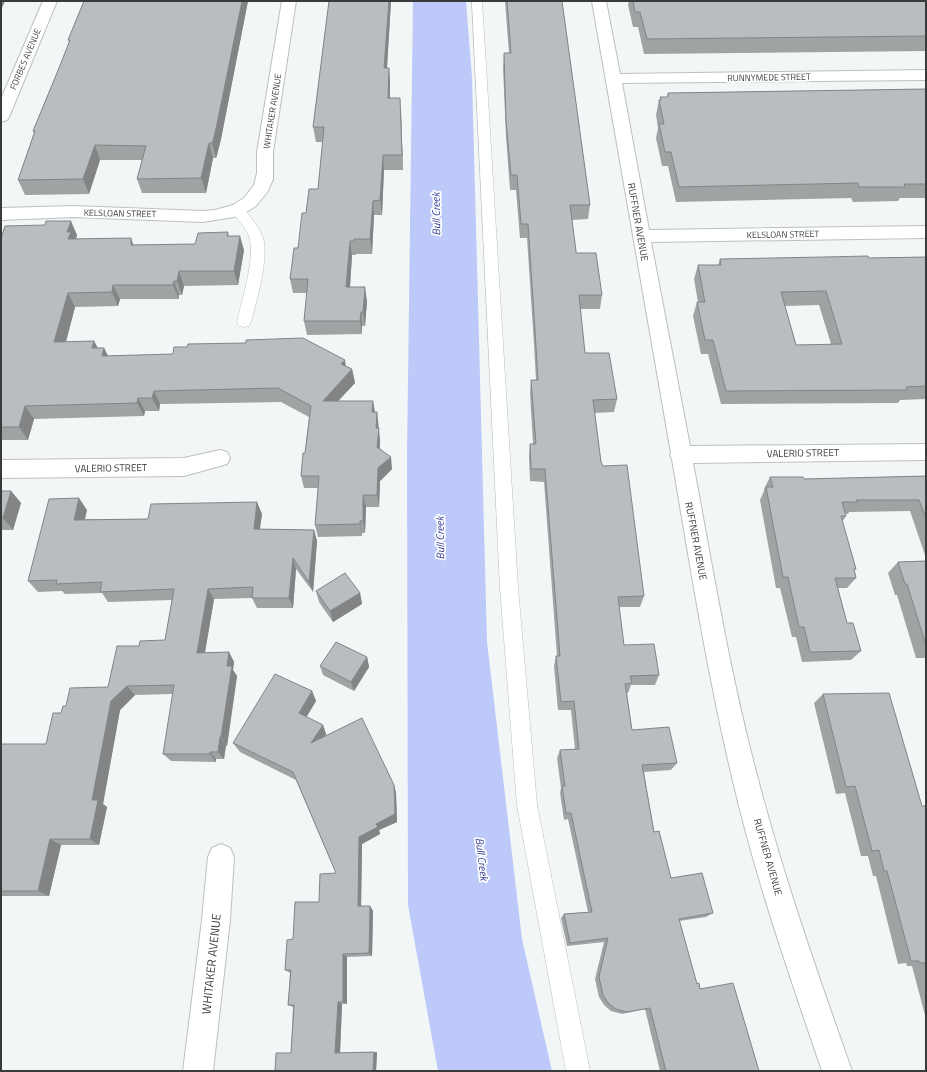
<svg xmlns="http://www.w3.org/2000/svg" width="927" height="1072" viewBox="0 0 927 1072" font-family="'Titillium Web',sans-serif">
  <style>
    .water { fill: #bdc9f9 }
    .lines { fill: none; stroke-linecap: round; stroke-linejoin: round }
    .lane-casing { stroke: #bcc0c1; stroke-width: 1 }
    .street-casing { stroke: #bcc0c1; stroke-width: 2 }
    .secondary-casing { stroke: #bcc0c1; stroke-width: 2 }
    .lane { fill: #fff; fill-rule: evenodd }
    .street { fill: #fff; fill-rule: evenodd }
    .secondary { fill: #fff; fill-rule: evenodd }
    .wall { fill: #a0a3a4; fill-rule: evenodd }
    .shaded-wall { fill: #828486 }
    .building { fill: #babdbf; stroke: #828486; fill-rule: evenodd }
    .labels { text-anchor: middle; dominant-baseline: central; stroke-width: 3.5; stroke-linejoin: round; paint-order: stroke }
    .far-street-label { font-size: 9px; fill: #393b3b; stroke: #fff }
    .street-label { font-size: 10px; fill: #393b3b; stroke: #fff }
    .water-label { font-size: 11px; font-style: italic; fill: #313b93; stroke: #fff }
    .near-street-label { font-size: 12px; fill: #393b3b; stroke: #fff }
  </style>
  <rect width="100%" height="100%" fill="#f2f6f7"/>
  <polygon class="water" points="413,1 466,1 472,77 487,642 522,939 552,1071 438,1071 408,905 407,455"/>
  <g class="lines">
    <defs>
      <g id="lane">
        <polygon points="472,1 482,1 518,588 537,805 590,1071 566,1071 517,805 500,588"/>
        <path d="M238,206C244,207 247,213 251,218C257,225 262,233 264,242C267,266 257,299 251,322L249,326L244,327L239,326L237,322C242,299 256,258 249,236C245,226 237,219 231,210L233,207Z"/>
      </g>
      <g id="street">
        <polygon points="282,1 296,1 273,152 273,179 268,191 256,206 245,213 234,217 203,222 73,217 1,220 1,208 73,206 203,211 215,210 233,205 244,198 254,185 257,173 257,152"/>
        <path d="M592,1H606L620,74L926,70V80L622,83L649,230L926,226V238L651,242L690,446L926,444V460L693,463C713,569 730,675 758,779C784,878 818,975 852,1071H822C789,974 755,877 732,777C707,672 690,565 672,459L670,455L671,453Z"/>
        <polygon points="220,450 227,452 230,458 227,464 184,476 1,478 1,460 184,458"/>
        <polygon points="221,844 230,848 234,857 230,920 213,1071 183,1071 202,920 208,857 212,848"/>
      </g>
      <polygon id="secondary" points="43,1 57,1 9,117 7,120 1,122 1,99"/>
    </defs>
    <use href="#lane" class="lane-casing"/>
    <use href="#street" class="street-casing"/>
    <use href="#secondary" class="secondary-casing"/>
    <use href="#lane" class="lane"/>
    <use href="#street" class="street"/>
    <use href="#secondary" class="secondary"/>
  </g>
  <g class="wall">
    <polygon points="84,1 248,1 221,139 217,155 216,158 213,158 206,193 142,193 137,179 142,160 100,160 89,194 25,195 18,180 34,133 33,131 59,68 69,42 68,40"/>
    <polygon points="329,1 391,1 387,68 389,68 390,83 390,98 401,113 403,170 384,170 382,215 374,215 372,254 356,254 356,255 352,255 350,287 367,301 365,326 362,326 362,334 307,335 304,321 307,293 293,293 290,279 306,213 318,189 323,142 316,142 313,127"/>
    <polygon points="505,1 562,1 590,205 588,219 572,220 576,251 576,253 602,295 600,309 580,309 585,353 617,399 614,412 595,413 601,462 644,596 640,607 619,607 624,645 659,675 655,685 631,685 628,693 627,693 632,730 677,763 671,770 644,772 654,832 671,878 713,913 706,917 679,921 697,984 759,1071 660,1071 645,1009 622,1014 611,1011 604,1005 599,997 595,979 604,942 567,946 561,918 564,914 588,912 568,819 564,820 560,793 561,788 557,758 560,750 575,749 571,710 558,710 554,666 556,656 557,656 544,482 530,481 529,456 530,444 533,444 530,393 531,380 536,380 534,344 527,238 520,238 516,190 510,190 506,136 503,68 504,53 509,53"/>
    <polygon points="629,1 926,1 926,51 644,54 638,27 633,27 628,5"/>
    <polygon points="926,89 926,198 900,198 898,201 853,202 851,198 676,202 668,166 662,166 656,138 658,128 656,115 659,100 660,100 660,97 667,97 668,93"/>
    <polygon points="228,232 229,236 244,250 238,285 184,286 182,295 179,295 179,299 120,299 118,306 75,307 66,342 94,341 98,348 104,348 108,356 346,366 352,369 355,383 338,401 373,401 375,412 377,412 380,441 380,448 392,469 380,481 379,507 366,507 365,533 362,533 362,536 318,537 315,525 318,488 304,488 301,476 305,453 309,417 281,402 160,404 159,411 145,411 144,416 34,419 28,440 1,440 1,238 77,235 76,239 133,245 195,244"/>
    <path d="M926,257V399L900,400L898,403L721,404L708,354H701L693,316L697,302H698L694,279L698,265H718L720,259L869,258ZM819,305L831,344L796,345L785,306Z"/>
    <polygon points="926,476 926,558 910,511 849,512 848,514 845,514 846,516 842,522 856,569 854,571 856,578 847,588 838,588 847,623 861,651 851,660 802,662 796,637 792,637 780,588 776,588 760,500 764,491 764,489 770,477 804,479"/>
    <polygon points="1,491 11,491 21,503 13,530 1,530 1,531"/>
    <polygon points="87,510 85,519 148,519 262,514 260,529 314,530 317,541 313,592 296,569 293,608 257,608 252,598 214,599 205,653 229,652 234,662 233,670 237,676 227,746 226,745 224,759 216,759 216,762 171,761 163,754 173,694 135,695 120,710 103,804 107,807 99,845 61,845 49,896 1,896 1,744 46,744 61,713 66,706 108,687 139,646 165,640 172,600 108,602 102,593 65,594 62,591 38,592 28,581"/>
    <polygon points="926,561 926,658 916,658 897,595 895,595 888,573 898,562"/>
    <polygon points="316,591 360,593 362,604 333,622 319,602"/>
    <polygon points="367,657 369,667 354,691 323,675 320,666"/>
    <polygon points="312,691 316,701 306,717 323,725 326,734 325,736 394,785 396,793 397,822 379,830 380,834 362,844 361,906 370,906 373,911 372,956 347,957 347,1004 342,1004 340,1053 377,1052 376,1071 291,1053 293,1007 288,1005 290,973 285,970 293,939 319,902 336,873 296,780 240,752 233,743"/>
    <polygon points="823,694 922,806 926,806 926,1019 912,966 907,966 906,963 898,964 876,876 873,876 868,856 861,856 845,793 836,794 814,703"/>
  </g>
  <g class="shaded-wall">
    <polygon points="1,1 5,1 1,10"/>
    <polygon points="242,1 248,1 221,139 217,155 216,158 212,143"/>
    <polygon points="389,1 391,1 386,83 384,68"/>
    <polygon points="389,68 390,83 389,113 388,98"/>
    <polygon points="400,98 401,113 403,170 402,155"/>
    <polygon points="209,143 213,158 206,193 201,178"/>
    <polygon points="95,145 100,160 89,194 83,179"/>
    <polygon points="383,155 384,170 382,215 380,200"/>
    <polygon points="373,201 374,215 372,254 370,239"/>
    <polygon points="71,221 77,235 75,242 68,239 67,232"/>
    <polygon points="240,236 244,250 238,285 234,271"/>
    <polygon points="131,238 136,252 131,245"/>
    <polygon points="350,241 352,255 349,302 346,287"/>
    <polygon points="179,271 184,286 182,295 177,281"/>
    <polygon points="174,281 179,295 179,299 173,285"/>
    <polygon points="113,285 120,299 118,306 112,292"/>
    <polygon points="365,287 367,301 365,326 363,312"/>
    <polygon points="68,293 75,307 62,356 54,342"/>
    <polygon points="361,312 362,326 362,334 360,321"/>
    <polygon points="94,341 101,355 92,348"/>
    <polygon points="104,348 111,362 102,356"/>
    <polygon points="345,360 347,374 341,364"/>
    <polygon points="352,369 355,383 326,414 323,401"/>
    <polygon points="154,391 160,404 159,411 152,398"/>
    <polygon points="138,398 145,411 144,416 137,403"/>
    <polygon points="373,401 375,414 372,412"/>
    <polygon points="25,406 34,419 28,440 19,427"/>
    <polygon points="377,412 380,441 379,459 377,447 376,428"/>
    <polygon points="391,457 392,469 380,481 379,507 377,495 378,468"/>
    <polygon points="11,491 21,503 13,530 3,518"/>
    <polygon points="363,495 366,507 365,533 363,521"/>
    <polygon points="79,498 87,510 82,531 74,520"/>
    <polygon points="257,502 262,514 258,541 254,529"/>
    <polygon points="360,521 362,533 362,536 360,524"/>
    <polygon points="314,530 317,541 313,592 309,582"/>
    <polygon points="293,558 296,569 293,608 289,598"/>
    <polygon points="208,589 214,599 203,663 197,653"/>
    <polygon points="360,593 362,604 333,622 330,611"/>
    <polygon points="229,652 234,662 233,670 237,676 227,746 221,737 227,666"/>
    <polygon points="367,657 369,667 354,691 351,682"/>
    <polygon points="127,686 135,695 120,710 103,804 107,807 99,845 90,839 92,800 111,701"/>
    <polygon points="312,691 316,701 303,723 299,713"/>
    <polygon points="323,725 326,734 316,751 311,743"/>
    <polygon points="220,737 226,745 224,759 218,752"/>
    <polygon points="210,752 216,759 216,762 210,754"/>
    <polygon points="394,785 396,793 397,822 379,830 380,834 362,844 361,911 358,906 359,837 376,824"/>
    <polygon points="50,839 61,845 49,896 38,891"/>
    <polygon points="370,906 373,911 372,956 369,953"/>
    <polygon points="343,954 347,957 347,1004 343,1002"/>
    <polygon points="338,1002 342,1004 340,1054 335,1053"/>
    <polygon points="374,1052 377,1052 376,1071 373,1071"/>
  </g>
  <g class="building">
    <polygon points="84,1 242,1 217,124 213,141 212,143 209,143 201,178 137,179 146,146 95,145 83,179 18,180 35,131 33,131 59,68 70,40 68,40"/>
    <polygon points="329,1 389,1 384,68 389,68 388,98 400,98 402,155 383,155 380,200 373,201 370,239 354,239 354,241 350,241 346,287 365,287 363,312 361,312 360,321 304,321 308,279 290,279 294,248 298,248 302,213 306,213 309,189 318,189 324,127 313,127"/>
    <polygon points="507,1 562,1 590,205 570,205 576,251 576,253 596,253 602,295 579,295 585,353 609,353 617,399 593,400 601,462 603,466 627,465 644,596 618,597 624,645 654,644 659,675 630,676 632,683 625,684 632,730 669,727 677,763 642,765 654,832 659,831 671,878 702,873 713,913 679,919 697,984 699,983 700,989 733,983 759,1071 666,1071 650,1008 627,1012 616,1009 608,1003 603,995 599,977 608,938 570,943 564,914 592,912 571,813 566,813 562,786 565,786 560,750 579,749 574,701 561,702 556,656 560,656 545,469 531,469 530,444 536,444 531,380 538,380 535,330 528,224 521,224 517,175 511,175 506,121 504,53 511,53"/>
    <polygon points="633,1 926,1 926,36 647,39 640,12 635,12"/>
    <polygon points="926,89 926,184 904,184 905,187 859,187 858,183 679,187 671,152 665,152 659,124 664,124 659,100 661,100 660,97 668,97 668,93"/>
    <polygon points="46,221 71,221 67,232 71,232 68,239 131,238 131,245 195,244 198,233 228,232 227,236 240,236 234,271 179,271 177,281 174,281 173,285 113,285 112,292 68,293 54,342 94,341 92,348 104,348 102,356 173,354 174,347 187,347 188,344 246,343 246,340 303,338 345,360 341,364 352,369 323,401 373,401 372,412 377,412 376,428 379,428 377,447 391,457 378,468 377,495 363,495 363,521 360,521 360,524 315,525 319,476 301,476 303,453 305,453 311,406 278,388 154,391 152,398 138,398 137,403 25,406 19,427 1,427 1,238 5,226 45,225"/>
    <path d="M868,256L869,258L926,257V386L906,387L907,390L726,391L713,340H705L697,302H705L698,265H721L720,259L824,257ZM826,291L842,344L796,345L781,292Z"/>
    <polygon points="926,476 926,518 919,500 856,500 857,502 842,502 846,516 841,516 856,569 854,569 856,578 835,578 847,623 853,623 861,651 810,652 804,627 799,627 788,577 783,577 766,487 773,487 770,477 803,477 804,479"/>
    <polygon points="1,491 11,491 3,518 1,518"/>
    <polygon points="79,498 74,520 148,519 151,504 257,502 254,529 314,530 309,582 293,558 289,598 252,598 253,587 208,589 197,653 229,652 227,666 232,666 221,737 220,737 218,752 210,752 210,754 163,754 174,685 127,686 111,701 92,800 98,800 90,839 50,839 38,891 1,891 1,744 46,744 53,713 61,713 63,706 66,706 70,688 108,687 117,646 139,646 140,641 165,640 174,589 100,592 102,582 56,584 57,580 28,581 49,499"/>
    <polygon points="926,561 926,645 907,584 905,584 898,562"/>
    <polygon points="345,573 360,593 330,611 316,591"/>
    <polygon points="336,642 367,657 351,682 320,666"/>
    <polygon points="275,674 312,691 299,713 323,725 311,743 362,718 394,785 395,814 376,824 378,827 359,837 358,906 370,906 369,953 343,954 343,1002 338,1002 335,1053 374,1052 373,1071 275,1071 276,1053 291,1053 294,1005 288,1005 291,970 285,970 287,940 293,939 295,902 319,902 320,874 336,873 293,772 233,743"/>
    <polygon points="889,693 922,806 926,806 926,966 925,963 920,963 919,961 911,961 887,871 884,871 879,850 872,851 855,786 846,787 823,694"/>
  </g>
  <g class="labels">
    <g class="far-street-label">
      <text transform="translate(25 59) rotate(-67)">FORBES AVENUE</text>
      <text transform="translate(769 77) rotate(-1)">RUNNYMEDE STREET</text>
      <text transform="translate(272 111) rotate(-81)">WHITAKER AVENUE</text>
      <text transform="translate(120 213) rotate(1)">KELSLOAN STREET</text>
      <text transform="translate(783 234) rotate(-1)">KELSLOAN STREET</text>
    </g>
    <g class="street-label">
      <text transform="translate(638 222) rotate(80)">RUFFNER AVENUE</text>
      <text transform="translate(803 453) rotate(-1)">VALERIO STREET</text>
      <text transform="translate(111 468) rotate(-1)">VALERIO STREET</text>
      <text transform="translate(696 541) rotate(79)">RUFFNER AVENUE</text>
      <text transform="translate(768 857) rotate(74)">RUFFNER AVENUE</text>
    </g>
    <g class="water-label">
      <text transform="translate(436 214) rotate(-91)">Bull Creek</text>
      <text transform="translate(440 538) rotate(-91)">Bull Creek</text>
      <text transform="translate(482 859) rotate(83)">Bull Creek</text>
    </g>
    <g class="near-street-label">
      <text transform="translate(211 964) rotate(-84)">WHITAKER AVENUE</text>
    </g>
  </g>
  <rect width="927" height="1072" fill="none" stroke="#393b3b" stroke-width="4"/>
</svg>
